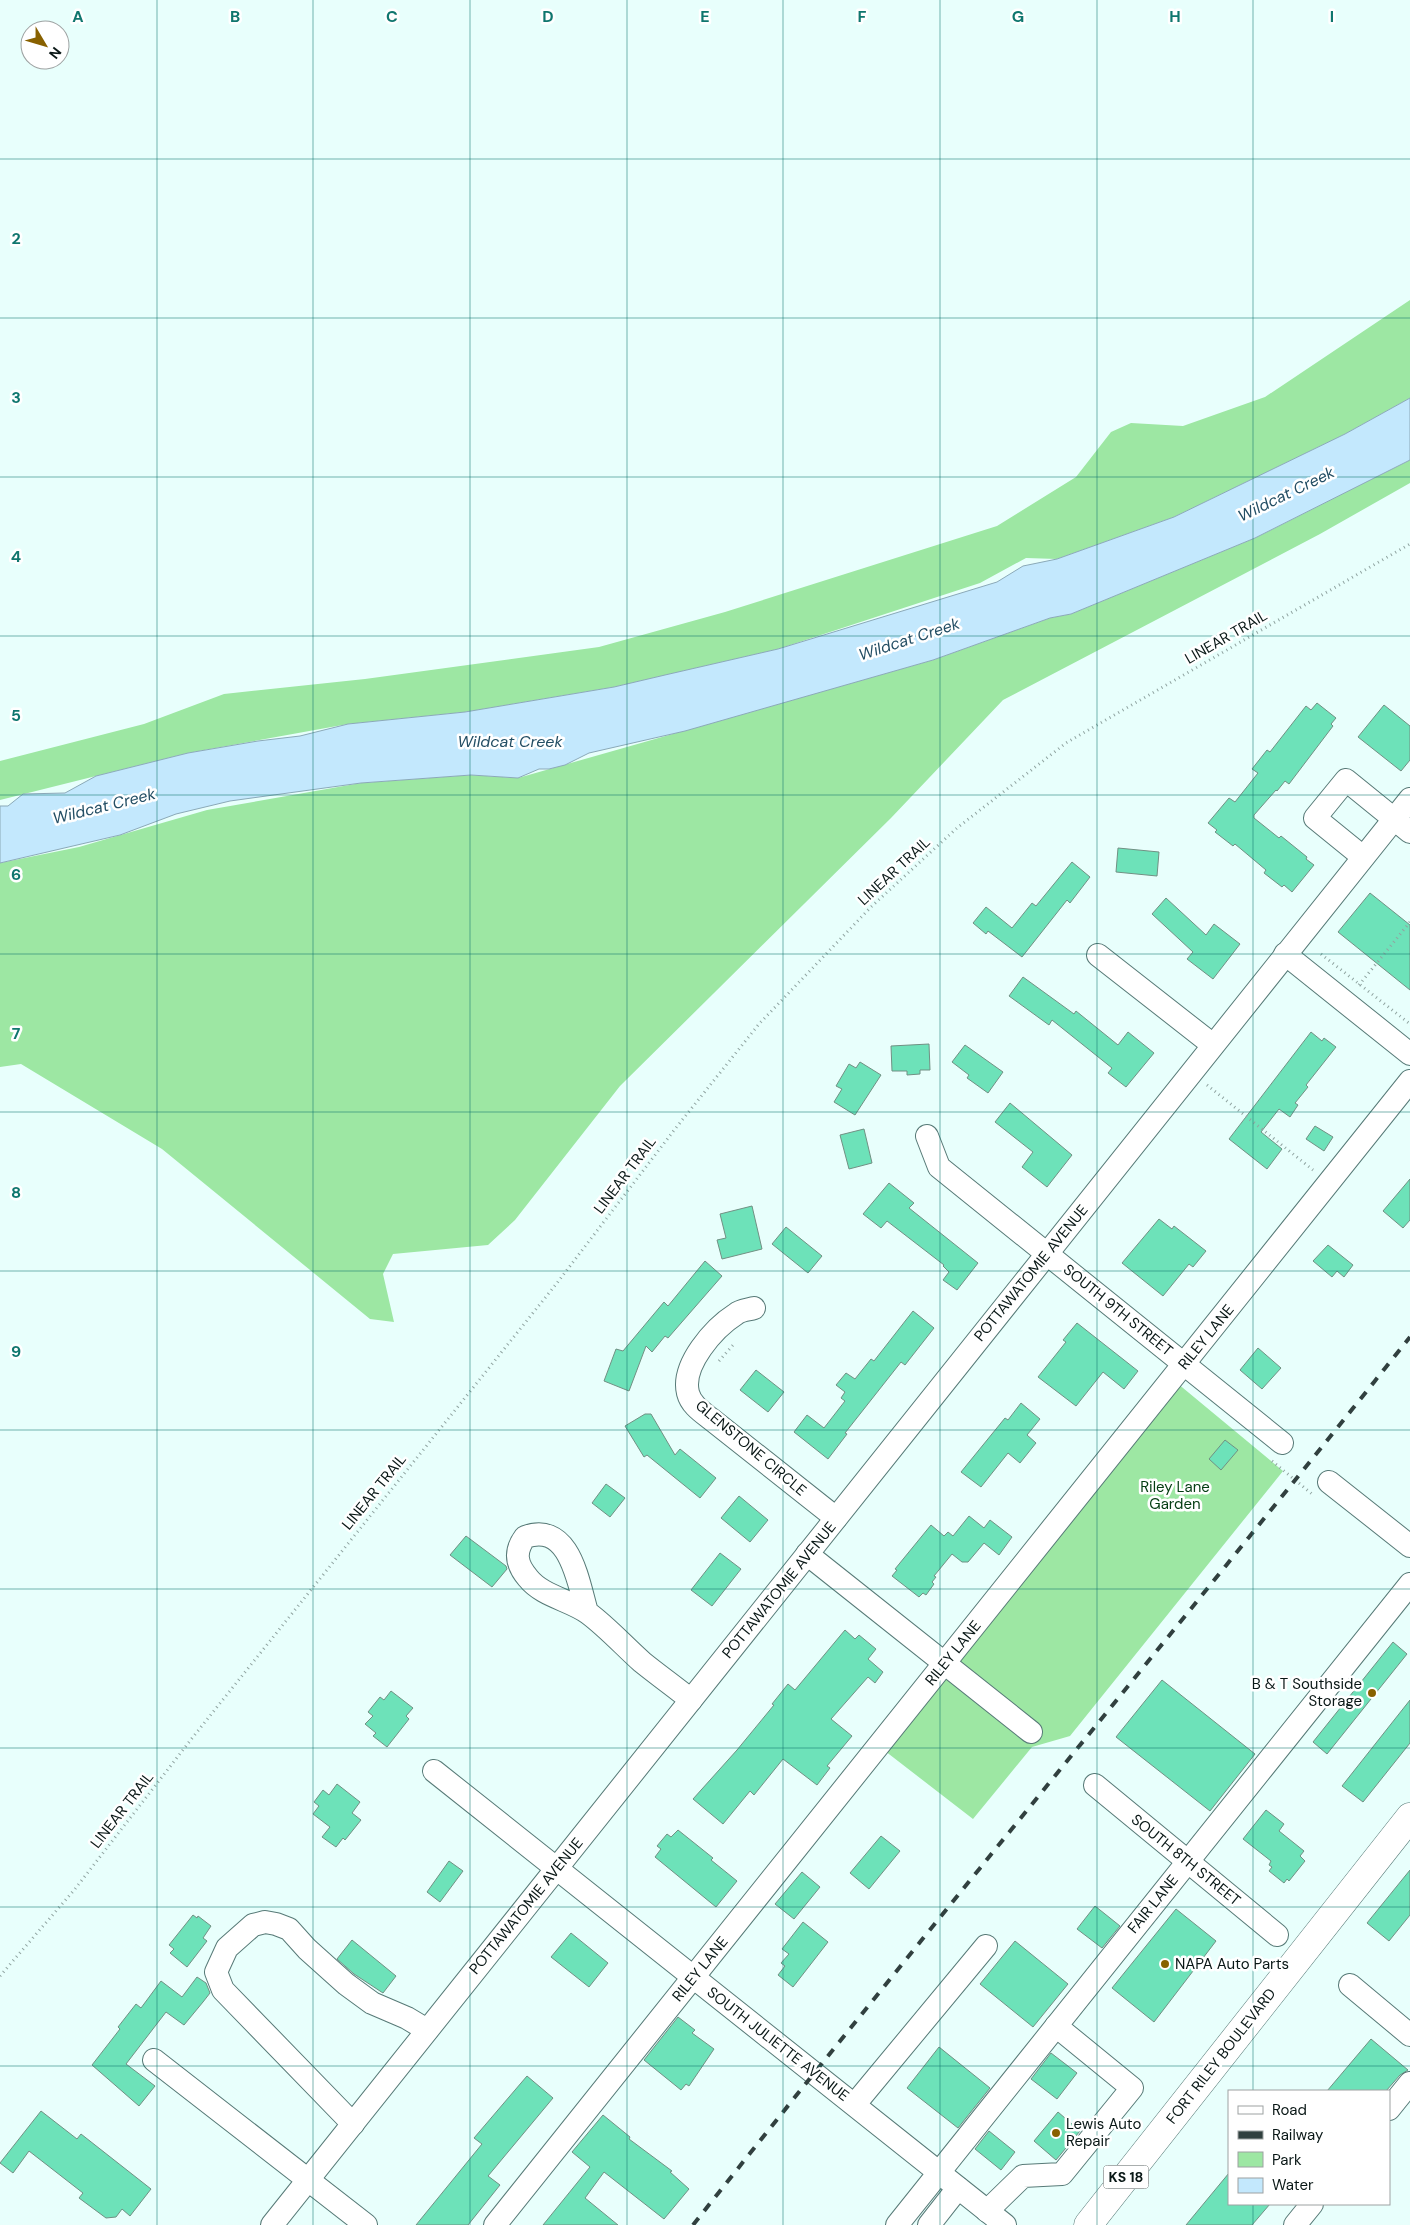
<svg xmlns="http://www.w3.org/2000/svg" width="1410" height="2225" viewBox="0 0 1410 2225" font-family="'DM Sans',sans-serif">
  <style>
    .green { fill: #9de7a3 }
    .water { fill: #c3e8fd; stroke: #8ba9b8 }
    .building { fill: #6de2b9; stroke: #719083 }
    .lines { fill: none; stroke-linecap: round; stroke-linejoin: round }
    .minor-casing { stroke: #577a77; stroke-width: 24 }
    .highway-casing { stroke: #577a77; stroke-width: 29 }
    .path { stroke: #90a4a1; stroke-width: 3; stroke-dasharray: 1 4; stroke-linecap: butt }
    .minor { stroke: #fff; stroke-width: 22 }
    .highway { stroke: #fff; stroke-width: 28 }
    .rail { stroke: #31403f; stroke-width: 4; stroke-dasharray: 9 9; stroke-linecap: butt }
    .grid { fill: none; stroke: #0f766e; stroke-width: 1; stroke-opacity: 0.55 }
    .poi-dot { fill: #886100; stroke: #fff; stroke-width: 2 }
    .labels { text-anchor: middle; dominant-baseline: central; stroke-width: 5; stroke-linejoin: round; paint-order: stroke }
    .shield { fill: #fff; stroke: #535d5c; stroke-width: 1 }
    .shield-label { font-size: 14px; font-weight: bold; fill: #091716 }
    .street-label { font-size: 15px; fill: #091716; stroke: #fff }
    .park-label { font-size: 15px; fill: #033c11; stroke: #fff }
    .poi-label { font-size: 15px; fill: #091716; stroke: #fff; text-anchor: start }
    .water-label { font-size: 16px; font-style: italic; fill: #234e64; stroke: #fff }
    .grid-label { font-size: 16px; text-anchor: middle; font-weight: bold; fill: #0f766e; stroke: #fff; stroke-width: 5; stroke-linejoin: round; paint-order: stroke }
  </style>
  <rect width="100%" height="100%" fill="#e8fffc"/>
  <g class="green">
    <polygon points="1410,300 1410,398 1345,434 1174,517 1057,559 1026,558 980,583 778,649 614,687 465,712 348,724 188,753 0,800 0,761 144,724 224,694 365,679 599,647 725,612 997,526 1076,477 1111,432 1131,423 1183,426 1265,397"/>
    <polygon points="1410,460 1410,483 1320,534 1003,700 891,818 620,1086 515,1220 488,1245 393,1254 383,1274 394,1322 370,1319 162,1149 21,1064 0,1067 0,863 79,847 207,810 361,783 471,775 518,778 933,660 1050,618 1071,614 1255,538"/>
    <polygon points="1177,1383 1283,1471 1070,1736 1032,1747 973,1819 885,1751"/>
  </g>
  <polygon class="water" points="1410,398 1410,460 1255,538 1071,614 1050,618 933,660 685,731 589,753 565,765 549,769 539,769 518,778 471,775 361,783 230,801 176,814 120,835 0,863 0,806 8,806 23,794 65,793 96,776 188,753 258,741 300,736 348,724 465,712 614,687 665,675 778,649 997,582 1023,566 1057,559 1174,517 1345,434"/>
  <g class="building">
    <polygon points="1317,703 1336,718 1331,724 1333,726 1289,784 1285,781 1277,791 1276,790 1254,815 1254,818 1279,838 1281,836 1307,857 1306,859 1314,865 1292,892 1284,885 1282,887 1264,873 1266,870 1235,844 1233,846 1215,832 1217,830 1208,823 1229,798 1235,802 1258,773 1252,769 1267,750 1270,752 1306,706 1311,710"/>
    <polygon points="1384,705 1410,726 1410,760 1401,771 1358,737"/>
    <polygon points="1118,848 1159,852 1157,876 1116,872"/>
    <polygon points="1072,862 1090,877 1070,903 1067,900 1022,957 988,931 986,934 973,923 986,907 1012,928 1032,903 1036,906"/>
    <polygon points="1370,893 1410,925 1410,990 1338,932"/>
    <polygon points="1166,898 1206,935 1214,924 1240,944 1213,979 1187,959 1193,952 1152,914"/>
    <polygon points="1023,977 1074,1014 1076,1011 1118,1045 1128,1032 1154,1053 1126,1087 1108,1073 1112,1068 1052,1020 1049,1025 1009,996"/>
    <polygon points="1311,1032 1322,1041 1324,1038 1336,1047 1306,1085 1308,1087 1295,1103 1298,1105 1290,1117 1279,1109 1261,1132 1282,1149 1267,1169 1229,1139"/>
    <polygon points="929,1044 930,1070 920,1070 920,1074 907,1075 907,1071 892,1071 891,1046"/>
    <polygon points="965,1045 1003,1072 988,1093 967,1078 969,1075 952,1062"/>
    <polygon points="860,1062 881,1075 855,1115 834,1102 842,1089 836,1086 849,1064 856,1068"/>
    <polygon points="1010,1103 1072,1155 1047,1187 1022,1167 1033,1152 995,1122"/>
    <polygon points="1315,1126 1333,1137 1324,1151 1306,1139"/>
    <polygon points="864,1129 872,1163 849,1169 840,1135"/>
    <polygon points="1410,1179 1410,1220 1403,1228 1383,1211"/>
    <polygon points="889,1183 914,1203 909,1208 978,1263 957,1290 943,1280 949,1272 943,1266 944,1265 887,1221 881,1228 863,1214"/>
    <polygon points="752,1206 762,1249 722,1259 717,1240 726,1238 720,1214"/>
    <polygon points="1159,1219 1172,1229 1174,1226 1206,1251 1193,1267 1189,1264 1163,1296 1122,1263"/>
    <polygon points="786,1227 822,1256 808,1273 772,1244"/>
    <polygon points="1328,1245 1353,1265 1344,1277 1337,1271 1332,1277 1313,1261"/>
    <polygon points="705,1261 722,1276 668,1338 665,1336 652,1352 646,1346 629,1391 604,1381 616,1349 623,1351 664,1302 668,1306"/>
    <polygon points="913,1311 934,1328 905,1365 901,1362 845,1433 847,1434 828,1459 794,1432 807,1415 824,1428 845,1401 841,1398 845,1392 836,1385 846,1373 855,1379 871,1359 874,1361"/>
    <polygon points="1077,1323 1138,1371 1124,1389 1103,1372 1076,1406 1038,1377 1066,1342 1063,1340"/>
    <polygon points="1258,1348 1281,1368 1262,1389 1240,1370"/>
    <polygon points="756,1370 784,1392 768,1412 740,1390"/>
    <polygon points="1021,1403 1040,1419 1027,1435 1036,1443 1020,1463 1008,1453 981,1487 961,1472 1005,1418 1008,1420"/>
    <polygon points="645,1414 651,1414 675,1455 680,1449 716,1478 700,1498 647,1455 644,1457 625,1426"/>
    <polygon points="1225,1440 1238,1450 1221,1470 1209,1459"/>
    <polygon points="606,1484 625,1498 610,1517 592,1503"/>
    <polygon points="739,1496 768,1520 750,1542 721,1518"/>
    <polygon points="969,1516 984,1528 990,1520 1012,1537 999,1555 984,1543 968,1562 962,1562 952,1554 934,1576 936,1577 932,1582 934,1584 926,1595 923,1593 919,1597 892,1576 897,1570 895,1569 931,1525 944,1536 948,1532 953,1536"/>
    <polygon points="466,1536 506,1566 507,1569 492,1587 450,1555"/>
    <polygon points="720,1553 741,1569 712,1606 691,1590"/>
    <polygon points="845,1630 855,1639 859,1635 876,1649 868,1659 883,1672 875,1683 868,1677 831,1719 852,1736 827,1766 830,1768 817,1785 783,1759 754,1795 750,1791 723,1824 693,1799 737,1750 774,1705 772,1704 788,1684 795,1690"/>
    <polygon points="1393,1642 1407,1654 1327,1754 1313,1742"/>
    <polygon points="1162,1680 1255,1754 1210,1811 1116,1737"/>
    <polygon points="391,1691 413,1708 406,1716 409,1719 387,1747 373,1736 376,1733 365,1724 373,1716 368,1712 380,1697 384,1700"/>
    <polygon points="1410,1700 1410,1743 1363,1802 1342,1786"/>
    <polygon points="337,1784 360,1802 352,1813 361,1820 345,1840 343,1838 336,1847 322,1837 330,1827 313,1814 319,1806 314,1802 323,1790 329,1795"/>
    <polygon points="1266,1810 1284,1824 1279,1831 1304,1851 1300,1856 1305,1861 1289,1881 1287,1879 1284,1883 1269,1871 1272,1867 1269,1865 1271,1861 1243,1839"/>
    <polygon points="678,1830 713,1858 711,1860 737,1881 716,1907 655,1857 661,1849 657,1846 667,1834 671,1837"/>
    <polygon points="881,1836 900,1851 869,1889 850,1873"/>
    <polygon points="449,1861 463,1871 440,1902 427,1892"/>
    <polygon points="1410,1870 1410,1915 1389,1941 1367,1923"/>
    <polygon points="802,1872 820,1887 794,1919 775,1904"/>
    <polygon points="1095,1906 1120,1926 1102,1948 1077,1929"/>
    <polygon points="1176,1909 1216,1941 1154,2022 1112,1988"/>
    <polygon points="193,1915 197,1918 198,1916 211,1926 203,1938 207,1941 187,1967 170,1953 174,1949 169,1945"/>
    <polygon points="803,1922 828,1942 793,1987 778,1975 785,1966 781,1963 789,1954 782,1949"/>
    <polygon points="571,1933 608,1963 589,1987 551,1957"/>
    <polygon points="352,1940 396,1976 383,1993 354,1974 337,1959"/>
    <polygon points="1015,1941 1068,1984 1033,2027 980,1984"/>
    <polygon points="197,1977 206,1983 210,1993 203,2002 184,2025 166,2012 126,2064 155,2086 139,2106 92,2065 120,2029 118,2027 136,2004 141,2008 161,1981 182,1997"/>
    <polygon points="678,2017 695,2030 692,2033 714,2049 689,2086 686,2084 681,2090 644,2060"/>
    <polygon points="1371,2039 1408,2070 1400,2075 1386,2091 1327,2091"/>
    <polygon points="939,2047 990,2088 958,2128 907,2088"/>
    <polygon points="1051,2053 1077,2073 1057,2099 1031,2079"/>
    <polygon points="527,2076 553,2098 488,2176 500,2185 468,2225 416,2225 482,2144 474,2138"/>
    <polygon points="41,2111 77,2139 81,2134 151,2189 130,2216 122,2209 116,2217 106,2218 79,2198 83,2193 29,2151 13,2173 0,2163"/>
    <polygon points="1058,2112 1080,2131 1056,2160 1034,2141"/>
    <polygon points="603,2115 630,2137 629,2139 672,2171 670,2172 689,2189 664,2219 604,2172 585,2198 618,2225 543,2225 590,2167 572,2152"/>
    <polygon points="989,2131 1015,2152 1001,2170 975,2149"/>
    <polygon points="1229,2173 1229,2204 1270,2204 1252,2225 1186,2225"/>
  </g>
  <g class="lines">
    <defs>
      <g id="minor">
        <polyline points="1363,857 1315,818 1346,780 1410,832"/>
        <polyline points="1285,954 1410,1054"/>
        <polyline points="1098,955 1213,1045"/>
        <polyline points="927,1136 939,1167 1282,1443"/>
        <path d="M754,1308C748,1310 741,1310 736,1314C714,1328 681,1365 688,1393C691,1405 702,1412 711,1419L836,1518"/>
        <polyline points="1329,1482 1410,1546"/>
        <polyline points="807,1554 1031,1732"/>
        <path d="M587,1612C578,1582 570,1521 525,1537C514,1552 516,1564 528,1578C542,1596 570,1600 588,1613C607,1627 624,1646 642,1662C658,1675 675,1687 691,1700"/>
        <polyline points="434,1771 1005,2225"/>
        <polyline points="1095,1785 1277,1935"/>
        <polyline points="1350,1985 1410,2035"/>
        <polyline points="154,2060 366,2225"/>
        <polyline points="855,2104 986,1946"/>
        <polyline points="1389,2109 1410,2083"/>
        <polyline points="353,2124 223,1990 216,1972 227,1948 253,1925 265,1922 276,1924 289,1929 307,1949 346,1984 372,2003 407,2018 427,2030"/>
        <polyline points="987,2211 1023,2176 1062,2174 1132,2088 1056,2026"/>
        <polyline points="272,2225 1410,799"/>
        <polyline points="495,2225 1410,1081"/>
        <polyline points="897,2225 1410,1584"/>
        <polyline points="929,2225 958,2188"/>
        <polyline points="1295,2225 1312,2204"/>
      </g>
      <polyline id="highway" points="1088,2225 1410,1817"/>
    </defs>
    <use href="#minor" class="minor-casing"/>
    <use href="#highway" class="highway-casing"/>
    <g class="path">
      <polyline points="1321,954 1410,1024"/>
      <polyline points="1359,985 1410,922"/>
      <polyline points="1207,1085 1313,1170"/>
      <polyline points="719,1361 733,1345"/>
      <polyline points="1272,1461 1312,1494"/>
      <polyline points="0,1976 75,1889 193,1737 557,1283 675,1129 759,1024 871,907 957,828 1066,743 1410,544"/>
    </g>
    <use href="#minor" class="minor"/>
    <use href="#highway" class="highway"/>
    <path class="rail" d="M693,2225C929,1927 1173,1634 1410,1337"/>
  </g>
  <path class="grid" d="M157,0V2225M313,0V2225M470,0V2225M627,0V2225M783,0V2225M940,0V2225M1097,0V2225M1253,0V2091M0,159H1410M0,318H1410M0,477H1410M0,636H1410M0,795H1410M0,954H1410M0,1112H1410M0,1271H1410M0,1430H1410M0,1589H1410M0,1748H1410M0,1907H1410M0,2066H1410M1253,2204V2225"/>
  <g class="poi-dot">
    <circle cx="1372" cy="1693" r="5"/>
    <circle cx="1165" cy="1964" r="5"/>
    <circle cx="1056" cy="2133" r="5"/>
  </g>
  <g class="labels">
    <rect class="shield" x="1103.5" y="2165.5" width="45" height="23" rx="4"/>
    <g class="shield-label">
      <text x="1126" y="2177">KS 18</text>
    </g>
    <g class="street-label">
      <text transform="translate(1226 637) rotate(-30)">LINEAR TRAIL</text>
      <text transform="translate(894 871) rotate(-43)">LINEAR TRAIL</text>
      <text transform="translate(625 1175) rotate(-53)">LINEAR TRAIL</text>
      <text transform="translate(1031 1273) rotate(-51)">POTTAWATOMIE AVENUE</text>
      <text transform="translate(1118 1310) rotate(39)">SOUTH 9TH STREET</text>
      <text transform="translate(1206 1337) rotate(-51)">RILEY LANE</text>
      <text transform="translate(751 1448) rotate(40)">GLENSTONE CIRCLE</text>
      <text transform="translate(374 1492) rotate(-51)">LINEAR TRAIL</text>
      <text transform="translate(779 1590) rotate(-51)">POTTAWATOMIE AVENUE</text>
      <text transform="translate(953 1653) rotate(-51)">RILEY LANE</text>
      <text transform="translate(122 1810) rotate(-52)">LINEAR TRAIL</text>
      <text transform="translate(1186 1860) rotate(39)">SOUTH 8TH STREET</text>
      <text transform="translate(1153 1904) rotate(-51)">FAIR LANE</text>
      <text transform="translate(526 1906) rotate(-51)">POTTAWATOMIE AVENUE</text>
      <text transform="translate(700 1969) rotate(-51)">RILEY LANE</text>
      <text transform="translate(778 2044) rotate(38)">SOUTH JULIETTE AVENUE</text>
      <text transform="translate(1221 2056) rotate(-52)">FORT RILEY BOULEVARD</text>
    </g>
    <g class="park-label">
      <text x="1175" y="1487">Riley Lane<tspan x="1175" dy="17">Garden</tspan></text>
    </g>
    <g class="poi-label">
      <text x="1362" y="1684" text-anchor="end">B &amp; T Southside<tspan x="1362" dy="17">Storage</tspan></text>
      <text x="1175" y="1964">NAPA Auto Parts</text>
      <text x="1066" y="2124">Lewis Auto<tspan x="1066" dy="17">Repair</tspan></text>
    </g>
    <g class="water-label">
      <text transform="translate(1286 494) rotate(-26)">Wildcat Creek</text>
      <text transform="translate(909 639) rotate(-18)">Wildcat Creek</text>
      <text x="510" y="741">Wildcat Creek</text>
      <text transform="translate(104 806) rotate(-14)">Wildcat Creek</text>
    </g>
  </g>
  <g class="grid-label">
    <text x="78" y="22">A</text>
    <text x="235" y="22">B</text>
    <text x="392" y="22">C</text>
    <text x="548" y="22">D</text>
    <text x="705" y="22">E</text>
    <text x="862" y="22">F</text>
    <text x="1018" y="22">G</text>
    <text x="1175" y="22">H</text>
    <text x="1332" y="22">I</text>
    <text x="16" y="244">2</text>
    <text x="16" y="403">3</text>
    <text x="16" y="562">4</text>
    <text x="16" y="721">5</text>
    <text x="16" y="880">6</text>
    <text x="16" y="1039">7</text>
    <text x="16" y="1198">8</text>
    <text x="16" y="1357">9</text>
  </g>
  <rect x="1228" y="2090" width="162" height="115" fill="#ffffff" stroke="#9da2a2"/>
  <rect x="1238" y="2106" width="25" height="8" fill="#ffffff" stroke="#9da2a2"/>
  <text x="1272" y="2115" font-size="15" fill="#091716">Road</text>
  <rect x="1238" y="2131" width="25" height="8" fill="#31403f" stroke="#9da2a2"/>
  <text x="1272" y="2140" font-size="15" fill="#091716">Railway</text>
  <rect x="1238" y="2152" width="25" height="15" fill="#9de7a3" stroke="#9da2a2"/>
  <text x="1272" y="2165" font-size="15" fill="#091716">Park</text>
  <rect x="1238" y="2178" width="25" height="15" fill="#c3e8fd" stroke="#9da2a2"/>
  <text x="1272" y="2190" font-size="15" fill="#091716">Water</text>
  <g transform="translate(45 45) rotate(128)"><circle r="24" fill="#ffffff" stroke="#9da2a2"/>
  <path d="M0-4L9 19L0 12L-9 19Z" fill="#886100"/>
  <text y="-8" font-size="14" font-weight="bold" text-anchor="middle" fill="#091716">N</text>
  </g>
</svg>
